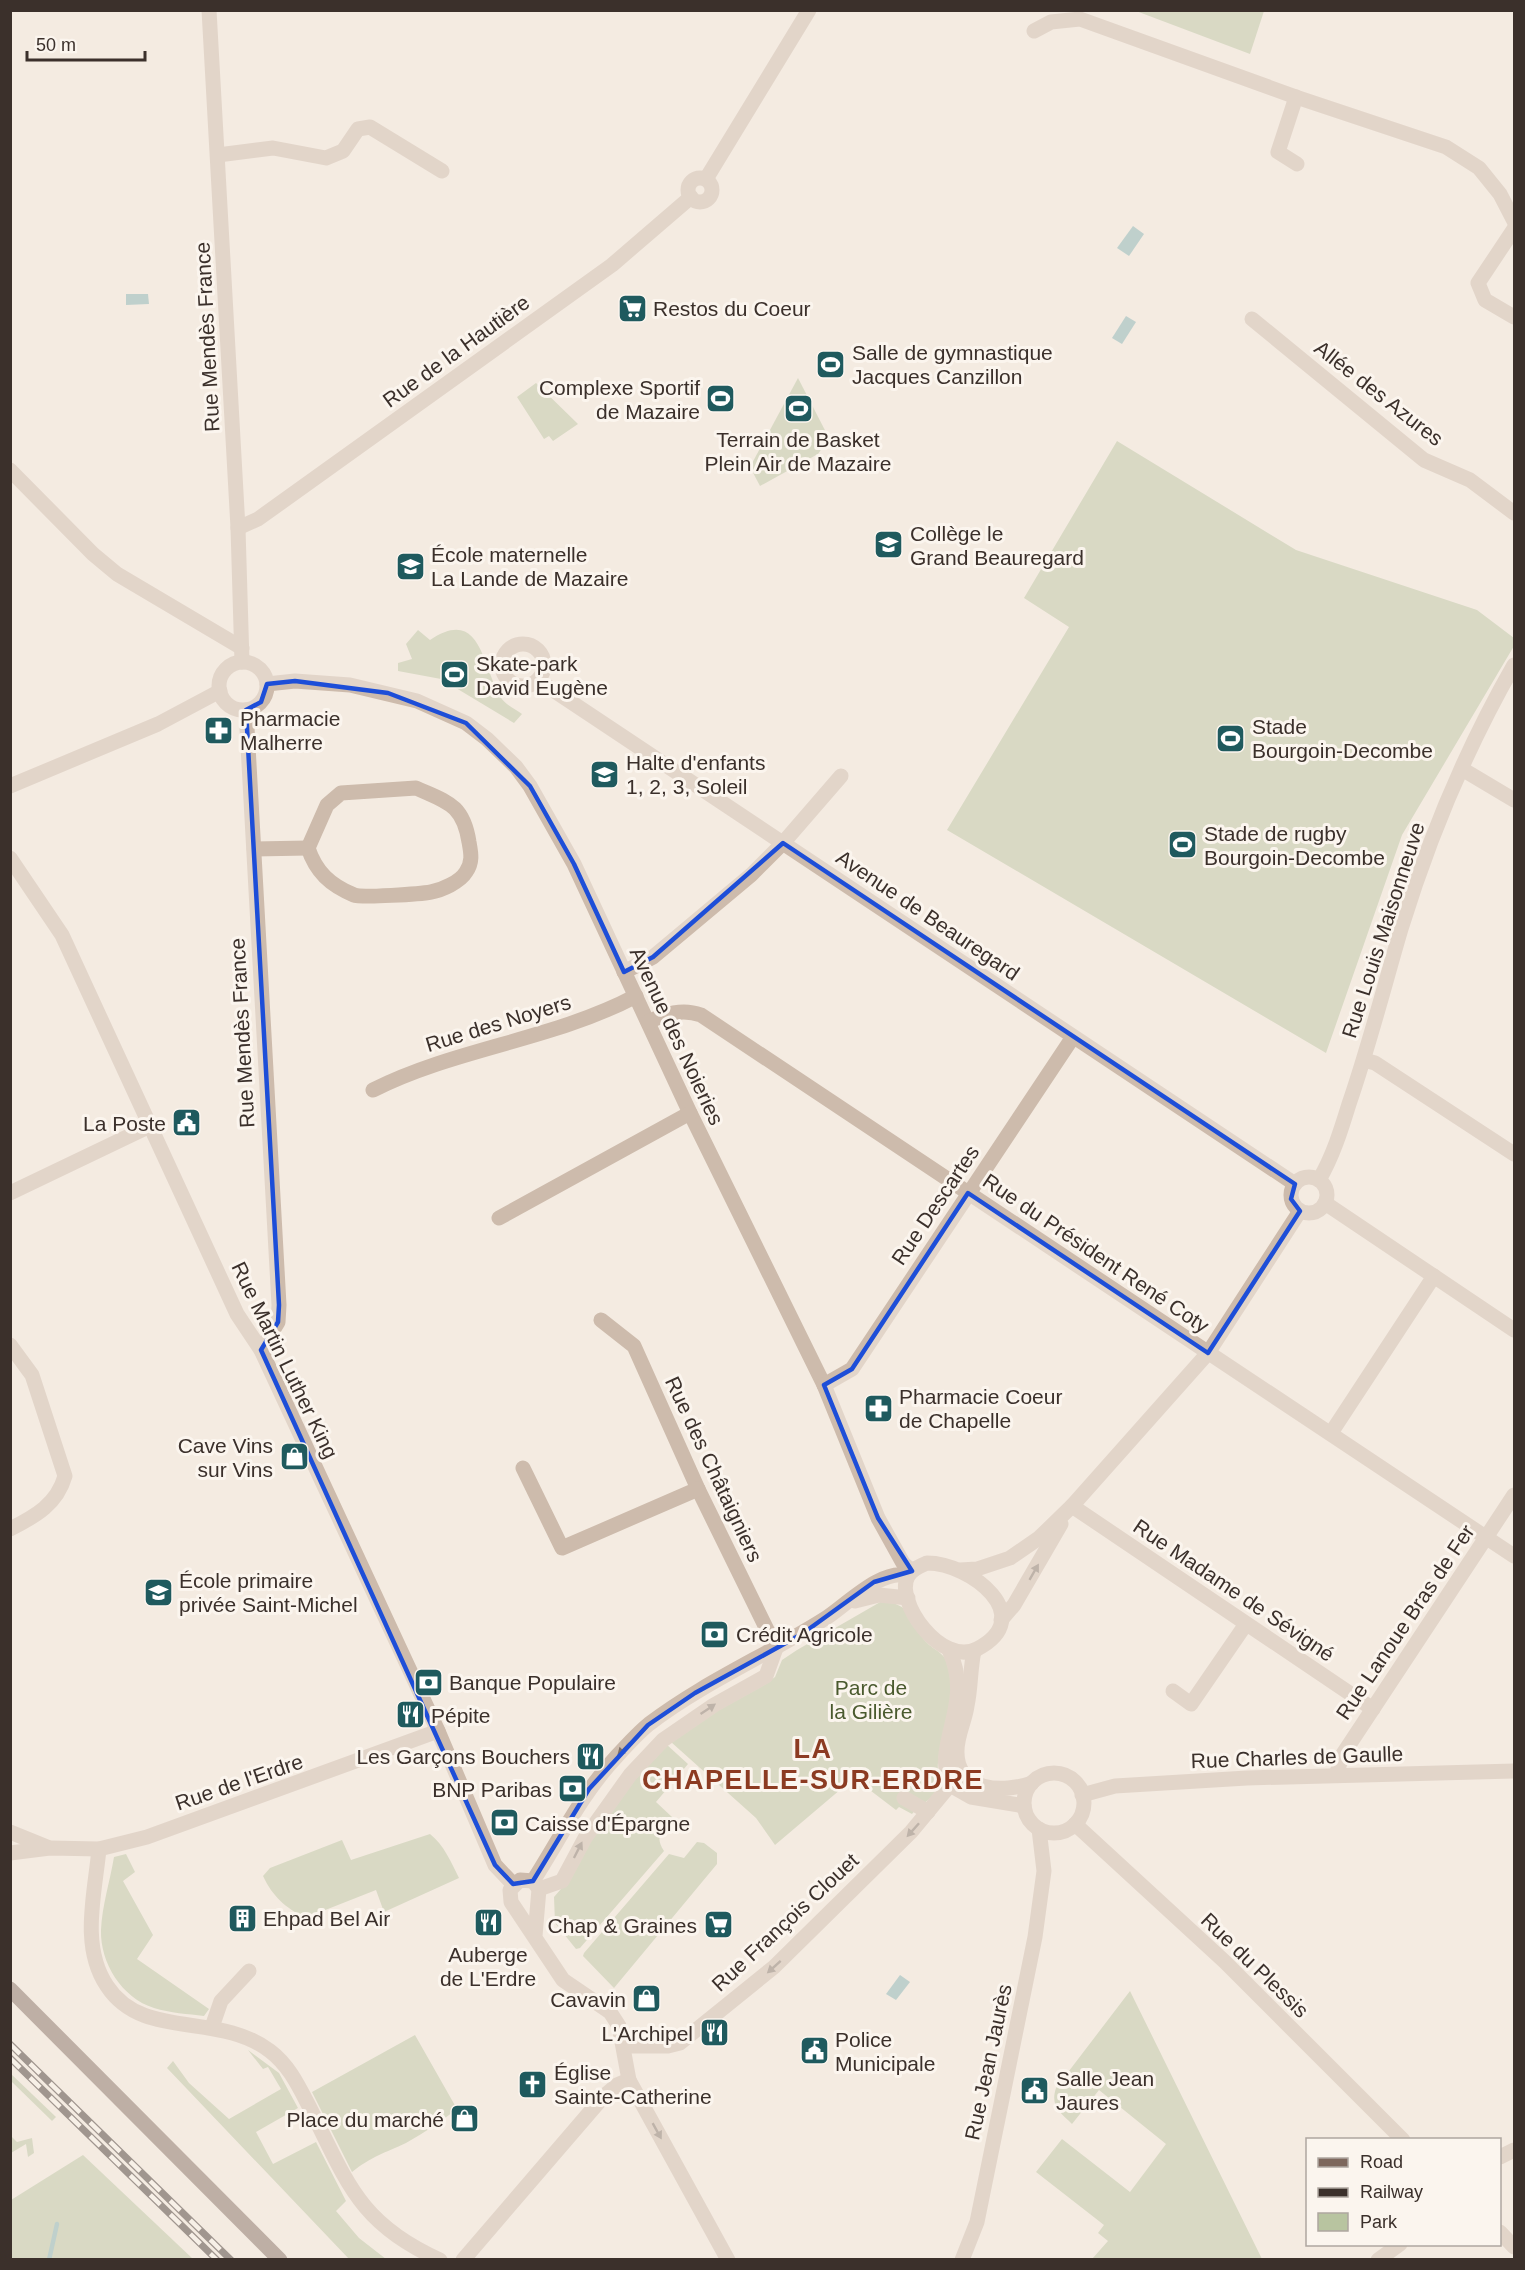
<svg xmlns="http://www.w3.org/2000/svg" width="1525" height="2270" viewBox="0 0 1525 2270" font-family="Helvetica,sans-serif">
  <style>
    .green { fill: #b8c4a0 }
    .water { fill: #7fb0b2 }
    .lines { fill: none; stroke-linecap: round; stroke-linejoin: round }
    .stream { stroke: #7fb0b2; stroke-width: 4.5 }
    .minor { stroke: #cdbbac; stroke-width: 15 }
    .major { stroke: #7d675c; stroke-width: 15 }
    .rail-casing { stroke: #3b302b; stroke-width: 7 }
    .rail { stroke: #fbf5ee; stroke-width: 4.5; stroke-dasharray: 14; stroke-linecap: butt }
    .oneway { fill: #7d6f65 }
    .marked { fill: none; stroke: #1d4ed8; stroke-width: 4.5; stroke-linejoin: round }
    .labels { text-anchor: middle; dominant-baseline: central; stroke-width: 6; stroke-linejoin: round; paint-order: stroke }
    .poi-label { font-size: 21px; fill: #3b302b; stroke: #fbf5ee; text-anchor: start }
    .street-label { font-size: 21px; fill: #3b302b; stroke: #fbf5ee }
    .park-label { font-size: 21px; fill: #4a5a2e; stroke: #fbf5ee }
    .district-label { font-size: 27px; font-weight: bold; letter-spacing: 1.5px; fill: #8c3b22; stroke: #fbf5ee }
  </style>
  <rect width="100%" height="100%" fill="#f4ebe1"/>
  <g class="green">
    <polygon points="1136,11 1264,11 1250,54"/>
    <polygon points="798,378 829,438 818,454 760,486 750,467"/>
    <polygon points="536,383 578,424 553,441 549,436 544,439 517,397"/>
    <polygon points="1117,441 1296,550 1477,610 1514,638 1514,646 1402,835 1326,1053 947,830 1069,627 1024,598"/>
    <path d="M418,630L430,640C481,606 482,666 500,696C504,704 515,709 522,714L514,723L441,679L398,671V663L412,659L406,644Z"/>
    <path d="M882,1601C912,1605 908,1616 923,1638C930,1649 944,1651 948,1664C961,1700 941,1728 938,1763C937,1772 940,1781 938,1790C929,1802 920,1804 912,1814L899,1807L896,1810L854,1778L775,1845L756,1818L671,1742L717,1711L764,1685L775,1677L782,1660L797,1650Z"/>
    <path d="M666,1744L688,1764L656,1802L672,1817C667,1833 652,1832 664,1851L580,1948L576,1949L555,1923L554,1897L567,1882L613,1801Z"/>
    <path d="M430,1834C444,1845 451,1862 459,1878L384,1912L376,1890L305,1918C285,1907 273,1897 263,1876L270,1868L342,1840L351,1860Z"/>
    <polygon points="697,1842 704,1843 717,1853 717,1864 614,1988 583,1956 584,1953 669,1854 684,1858"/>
    <path d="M126,1854L135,1872L123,1881L153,1935L137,1959L209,2009L204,2016C188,2014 170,2013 154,2008C122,1998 100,1963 101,1930C102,1906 110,1881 114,1857Z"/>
    <path d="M1130,1991L1262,2259H1092L1108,2241L1098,2233L1104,2225L1036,2172L1062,2139L1130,2192L1166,2144L1099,2090L1072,2124C1060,2112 1050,2106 1056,2088Z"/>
    <path d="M415,2035L457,2109C440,2122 424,2133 406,2143C385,2153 372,2156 352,2172L312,2092Z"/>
    <polygon points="248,2050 279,2073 298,2108 256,2132 273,2164 316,2142 346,2201 336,2211 359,2238 386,2259 349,2259 167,2068 173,2061 189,2083 229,2119 281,2089 268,2067 263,2069"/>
    <polygon points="10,2073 56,2117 52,2121 11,2081"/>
    <polygon points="11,2136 17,2142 32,2138 34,2153 28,2157 26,2144 11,2153"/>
    <polygon points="83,2155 193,2259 11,2259 11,2200"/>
  </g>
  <g class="water">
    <polygon points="1133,226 1144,234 1129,256 1117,248"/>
    <polygon points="126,294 148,294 149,304 126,305"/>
    <polygon points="1126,316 1136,322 1122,344 1112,338"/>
    <polygon points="900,1975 910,1982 896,2000 886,1994"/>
  </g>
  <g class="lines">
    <polyline class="stream" points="49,2260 57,2224"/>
    <g class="minor">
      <polyline points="209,10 238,528 242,662"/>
      <polyline points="1034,31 1051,22 1080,19 1296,97 1446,147 1479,168 1500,194 1514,221"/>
      <polyline points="1296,97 1278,152 1297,164"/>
      <polyline points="218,155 273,148 326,158 343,151 358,129 370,127 442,171"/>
      <circle cx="700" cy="190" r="12"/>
      <polyline points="706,179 809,10"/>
      <polyline points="1514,229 1478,283 1485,300 1514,317"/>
      <polyline points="1252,319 1424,460 1470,480 1514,513"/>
      <polyline points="10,470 93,554 117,574 242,648"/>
      <polyline points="238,528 258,519 612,265 691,197"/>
      <circle cx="523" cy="665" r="21"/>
      <circle cx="243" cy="686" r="24"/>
      <polyline points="538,680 1295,1184"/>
      <polyline points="267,684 295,681 350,685 417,701 466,723 487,739 516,767 530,786 574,864 690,1113 824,1385 878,1518 903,1563 912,1571"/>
      <polyline points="246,710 279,1305 278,1322 261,1350"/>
      <polyline points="1462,769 1514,800"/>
      <polyline points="10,786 158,724 220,691"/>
      <path d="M416,788C447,802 463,804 469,842C471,853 473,862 466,872C460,882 442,890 431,892C421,894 361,898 354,895C330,885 316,872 308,848L327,805L341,793Z"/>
      <polyline points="254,849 308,848"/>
      <polyline points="10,858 62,935 237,1314 261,1350 438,1731 495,1865 513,1884"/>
      <polyline points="624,972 653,957 751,875 783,843 841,776"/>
      <path d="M648,1022C665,1014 682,1008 701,1015L1514,1556"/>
      <polyline points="1364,1060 1375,1063 1514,1154"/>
      <path d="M373,1090C456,1048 553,1040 636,996"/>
      <circle cx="1309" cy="1195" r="18"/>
      <path d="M1319,1180C1333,1156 1341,1130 1349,1104C1369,1046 1384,987 1401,929C1429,838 1467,747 1514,665"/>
      <polyline points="10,1193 152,1125"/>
      <polyline points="1325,1203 1514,1330"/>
      <polyline points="499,1218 690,1113"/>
      <polyline points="601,1320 634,1346 698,1489 776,1648"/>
      <path d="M10,1345L32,1375L65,1476C57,1504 36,1516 10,1529"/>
      <polyline points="824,1385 852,1369 1073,1037"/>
      <polyline points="1331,1433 1434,1276"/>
      <polyline points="523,1468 562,1548 698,1489"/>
      <polyline points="1072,1506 1373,1709"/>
      <path d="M927,1563C971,1563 1039,1617 977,1649C941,1667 894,1601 908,1576C912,1569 920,1566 927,1563Z"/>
      <polyline points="960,1570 977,1569 1010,1558 1039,1538 1072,1506 1208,1353 1300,1211"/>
      <polyline points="855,1601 879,1595 908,1598"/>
      <polyline points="1001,1620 1014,1605 1061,1524"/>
      <path d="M949,1650C975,1705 932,1743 950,1785L971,1797L1024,1806"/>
      <path d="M974,1651C970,1669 971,1688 967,1706C965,1721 957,1735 957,1751C956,1792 1004,1793 1032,1783"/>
      <polyline points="1173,1691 1191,1704 1246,1624"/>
      <circle cx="1054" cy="1803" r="30"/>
      <polyline points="1336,1775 1343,1754 1514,1495"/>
      <polyline points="1082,1795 1115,1786 1247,1778 1514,1771"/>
      <polyline points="904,1798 928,1812"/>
      <polyline points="1075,1824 1224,1961 1403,2140"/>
      <polyline points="10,1832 47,1847"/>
      <path d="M99,1849C95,1893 80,1946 107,1986C143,2041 218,2011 270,2051C290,2066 300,2089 311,2110C348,2184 360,2224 440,2260"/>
      <polyline points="10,1853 50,1848 99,1849 147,1837 438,1731"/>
      <path d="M533,1881C560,1839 582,1793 617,1756C627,1745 638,1733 649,1724C704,1682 768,1655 826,1618C846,1605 883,1567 908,1576"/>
      <polyline points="539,1889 562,1881 585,1838 630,1775 663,1740 714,1705 766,1676 776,1648"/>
      <polyline points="535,1936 539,1889 533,1881 520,1880 510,1890 511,1902 563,1980 610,2012 619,2026 629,2080 728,2260"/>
      <polyline points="212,2027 221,2001 249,1971"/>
      <polyline points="624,2046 668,2046 680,2043 774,1967 911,1832 950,1785"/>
      <polyline points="1500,2157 1514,2150"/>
      <polyline points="1500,2232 1514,2247"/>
      <polyline points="463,2260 603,2097 617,2085 629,2080"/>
      <polyline points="962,2260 977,2222 1035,1937 1044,1871 1039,1829"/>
      <polyline points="1378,2260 1400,2244"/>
    </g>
    <polyline class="major" points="10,1989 280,2260"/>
    <defs>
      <g id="rail">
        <polyline points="10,2044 231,2260"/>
        <polyline points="10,2058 217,2260"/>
      </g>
    </defs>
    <use href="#rail" class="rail-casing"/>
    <use href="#rail" class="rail"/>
  </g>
  <defs><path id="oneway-solid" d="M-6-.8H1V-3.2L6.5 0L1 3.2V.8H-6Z" transform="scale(1.5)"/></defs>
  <g class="oneway">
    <use href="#oneway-solid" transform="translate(1034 1572) rotate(-60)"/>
    <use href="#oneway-solid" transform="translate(708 1709) rotate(-34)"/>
    <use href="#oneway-solid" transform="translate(624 1749) rotate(135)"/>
    <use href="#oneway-solid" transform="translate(913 1830) rotate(132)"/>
    <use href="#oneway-solid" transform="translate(578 1850) rotate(-63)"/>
    <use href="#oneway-solid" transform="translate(774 1967) rotate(138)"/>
    <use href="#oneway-solid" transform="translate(657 2131) rotate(61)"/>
  </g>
  <path d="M0 0H1525V2270H0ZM295,681L388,693L466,723L530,786L574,864L624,972L653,957L783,843L1295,1184L1291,1199L1300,1211L1208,1353L968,1193L852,1369L824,1385L878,1518L912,1571L874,1582L802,1634L695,1693L648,1725L589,1789L533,1881L513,1884L495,1865L261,1350L278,1322L279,1305L246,710L261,702L267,684Z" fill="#f4ebe1" fill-opacity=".55" fill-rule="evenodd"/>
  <path class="marked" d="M295,681L388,693L466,723L530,786L574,864L624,972L653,957L783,843L1295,1184L1291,1199L1300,1211L1208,1353L968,1193L852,1369L824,1385L878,1518L912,1571L874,1582L802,1634L695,1693L648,1725L589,1789L533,1881L513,1884L495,1865L261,1350L278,1322L279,1305L246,710L261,702L267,684Z"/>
  <defs>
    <symbol id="supermarket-square" viewBox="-11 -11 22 22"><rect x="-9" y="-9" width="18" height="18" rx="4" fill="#1f5a5e" stroke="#fbf5ee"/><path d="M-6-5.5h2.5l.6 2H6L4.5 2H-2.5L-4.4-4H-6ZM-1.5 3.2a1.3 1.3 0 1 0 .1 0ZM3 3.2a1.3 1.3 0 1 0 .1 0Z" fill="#fff"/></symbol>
    <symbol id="stadium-square" viewBox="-11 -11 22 22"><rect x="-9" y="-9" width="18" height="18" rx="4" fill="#1f5a5e" stroke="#fbf5ee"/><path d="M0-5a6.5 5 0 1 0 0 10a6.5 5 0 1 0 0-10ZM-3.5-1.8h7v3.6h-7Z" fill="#fff"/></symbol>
    <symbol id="school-square" viewBox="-11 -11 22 22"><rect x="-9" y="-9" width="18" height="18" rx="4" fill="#1f5a5e" stroke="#fbf5ee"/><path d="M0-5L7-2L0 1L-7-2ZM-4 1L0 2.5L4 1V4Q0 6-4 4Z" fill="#fff"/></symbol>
    <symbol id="pharmacy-square" viewBox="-11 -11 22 22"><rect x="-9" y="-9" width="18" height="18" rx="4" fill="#1f5a5e" stroke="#fbf5ee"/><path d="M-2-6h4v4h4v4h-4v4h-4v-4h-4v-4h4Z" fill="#fff"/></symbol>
    <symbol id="civic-square" viewBox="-11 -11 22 22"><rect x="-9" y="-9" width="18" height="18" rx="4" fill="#1f5a5e" stroke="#fbf5ee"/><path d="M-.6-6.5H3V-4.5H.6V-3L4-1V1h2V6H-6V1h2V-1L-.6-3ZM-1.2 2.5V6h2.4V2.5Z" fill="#fff"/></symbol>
    <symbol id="shop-square" viewBox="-11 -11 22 22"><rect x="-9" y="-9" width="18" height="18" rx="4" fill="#1f5a5e" stroke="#fbf5ee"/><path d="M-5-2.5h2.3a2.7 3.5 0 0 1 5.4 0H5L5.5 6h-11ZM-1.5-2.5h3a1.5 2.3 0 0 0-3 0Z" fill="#fff"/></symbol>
    <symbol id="bank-square" viewBox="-11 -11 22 22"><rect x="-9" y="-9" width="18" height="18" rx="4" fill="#1f5a5e" stroke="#fbf5ee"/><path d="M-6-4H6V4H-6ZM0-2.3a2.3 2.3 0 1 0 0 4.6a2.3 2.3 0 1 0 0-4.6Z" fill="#fff"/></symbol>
    <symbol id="restaurant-square" viewBox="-11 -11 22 22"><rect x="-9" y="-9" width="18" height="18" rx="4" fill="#1f5a5e" stroke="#fbf5ee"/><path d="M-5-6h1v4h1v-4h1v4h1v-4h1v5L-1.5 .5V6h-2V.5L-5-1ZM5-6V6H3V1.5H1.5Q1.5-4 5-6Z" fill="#fff"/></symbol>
    <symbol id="building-square" viewBox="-11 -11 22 22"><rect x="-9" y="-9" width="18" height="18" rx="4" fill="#1f5a5e" stroke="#fbf5ee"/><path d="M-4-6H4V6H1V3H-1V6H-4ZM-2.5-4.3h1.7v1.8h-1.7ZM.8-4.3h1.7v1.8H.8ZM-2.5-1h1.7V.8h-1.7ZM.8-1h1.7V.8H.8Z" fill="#fff"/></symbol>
    <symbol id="church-square" viewBox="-11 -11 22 22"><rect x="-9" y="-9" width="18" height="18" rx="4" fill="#1f5a5e" stroke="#fbf5ee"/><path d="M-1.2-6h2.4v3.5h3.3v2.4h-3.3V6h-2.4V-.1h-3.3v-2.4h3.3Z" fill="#fff"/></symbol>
  </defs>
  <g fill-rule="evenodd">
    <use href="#supermarket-square" x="616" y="292" width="33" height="33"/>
    <use href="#stadium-square" x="814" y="348" width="33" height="33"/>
    <use href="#stadium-square" x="704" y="382" width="33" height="33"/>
    <use href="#stadium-square" x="782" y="392" width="33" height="33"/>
    <use href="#school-square" x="872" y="528" width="33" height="33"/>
    <use href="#school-square" x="394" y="550" width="33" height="33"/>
    <use href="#stadium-square" x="438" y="658" width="33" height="33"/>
    <use href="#pharmacy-square" x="202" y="714" width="33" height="33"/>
    <use href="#stadium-square" x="1214" y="722" width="33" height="33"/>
    <use href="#school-square" x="588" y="758" width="33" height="33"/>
    <use href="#stadium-square" x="1166" y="828" width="33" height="33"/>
    <use href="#civic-square" x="170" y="1106" width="33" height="33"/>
    <use href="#pharmacy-square" x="862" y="1392" width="33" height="33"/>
    <use href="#shop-square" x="278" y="1440" width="33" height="33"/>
    <use href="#school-square" x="142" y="1576" width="33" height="33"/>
    <use href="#bank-square" x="698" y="1618" width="33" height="33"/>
    <use href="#bank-square" x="412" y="1666" width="33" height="33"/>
    <use href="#restaurant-square" x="394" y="1698" width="33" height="33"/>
    <use href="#restaurant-square" x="574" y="1740" width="33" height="33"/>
    <use href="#bank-square" x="556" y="1772" width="33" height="33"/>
    <use href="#bank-square" x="488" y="1806" width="33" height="33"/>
    <use href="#building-square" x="226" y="1902" width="33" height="33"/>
    <use href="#restaurant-square" x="472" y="1906" width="33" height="33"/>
    <use href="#supermarket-square" x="702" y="1908" width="33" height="33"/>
    <use href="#shop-square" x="630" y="1982" width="33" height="33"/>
    <use href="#restaurant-square" x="698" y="2016" width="33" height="33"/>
    <use href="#civic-square" x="798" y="2034" width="33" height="33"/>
    <use href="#church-square" x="516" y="2068" width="33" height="33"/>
    <use href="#civic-square" x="1018" y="2074" width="33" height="33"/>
    <use href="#shop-square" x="448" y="2102" width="33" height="33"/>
  </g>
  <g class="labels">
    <g class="poi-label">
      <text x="653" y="308">Restos du Coeur</text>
      <text x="852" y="352">Salle de gymnastique<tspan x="852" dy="24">Jacques Canzillon</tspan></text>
      <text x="700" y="387" text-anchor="end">Complexe Sportif<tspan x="700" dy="24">de Mazaire</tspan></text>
      <text x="798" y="439" text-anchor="middle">Terrain de Basket<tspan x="798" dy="24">Plein Air de Mazaire</tspan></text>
      <text x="910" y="533">Collège le<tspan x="910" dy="24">Grand Beauregard</tspan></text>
      <text x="431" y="554">École maternelle<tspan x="431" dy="24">La Lande de Mazaire</tspan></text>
      <text x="476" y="663">Skate-park<tspan x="476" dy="24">David Eugène</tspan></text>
      <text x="240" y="718">Pharmacie<tspan x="240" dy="24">Malherre</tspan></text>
      <text x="1252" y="726">Stade<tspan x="1252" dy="24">Bourgoin-Decombe</tspan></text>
      <text x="626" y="762">Halte d'enfants<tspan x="626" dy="24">1, 2, 3, Soleil</tspan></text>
      <text x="1204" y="833">Stade de rugby<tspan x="1204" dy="24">Bourgoin-Decombe</tspan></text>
      <text x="166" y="1123" text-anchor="end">La Poste</text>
      <text x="899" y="1396">Pharmacie Coeur<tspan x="899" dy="24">de Chapelle</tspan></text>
      <text x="273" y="1445" text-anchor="end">Cave Vins<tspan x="273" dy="24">sur Vins</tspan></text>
      <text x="179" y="1580">École primaire<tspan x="179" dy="24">privée Saint-Michel</tspan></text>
      <text x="736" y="1634">Crédit Agricole</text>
      <text x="449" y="1682">Banque Populaire</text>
      <text x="431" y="1715">Pépite</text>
      <text x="570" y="1756" text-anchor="end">Les Garçons Bouchers</text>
      <text x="552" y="1789" text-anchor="end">BNP Paribas</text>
      <text x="525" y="1823">Caisse d'Épargne</text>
      <text x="263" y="1918">Ehpad Bel Air</text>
      <text x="697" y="1925" text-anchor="end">Chap &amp; Graines</text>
      <text x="488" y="1954" text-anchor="middle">Auberge<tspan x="488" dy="24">de L'Erdre</tspan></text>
      <text x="626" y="1999" text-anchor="end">Cavavin</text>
      <text x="693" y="2033" text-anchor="end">L'Archipel</text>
      <text x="835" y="2039">Police<tspan x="835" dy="24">Municipale</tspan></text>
      <text x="554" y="2072">Église<tspan x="554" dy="24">Sainte-Catherine</tspan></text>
      <text x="1056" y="2078">Salle Jean<tspan x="1056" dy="24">Jaures</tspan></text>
      <text x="444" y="2119" text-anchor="end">Place du marché</text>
    </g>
    <g class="street-label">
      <text transform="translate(207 337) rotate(-93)">Rue Mendès France</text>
      <text transform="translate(456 351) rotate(-36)">Rue de la Hautière</text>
      <text transform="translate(1379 393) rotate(38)">Allée des Azures</text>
      <text transform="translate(928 915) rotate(34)">Avenue de Beauregard</text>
      <text transform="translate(1383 930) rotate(-72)">Rue Louis Maisonneuve</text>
      <text transform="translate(498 1023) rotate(-17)">Rue des Noyers</text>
      <text transform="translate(242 1033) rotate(-93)">Rue Mendès France</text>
      <text transform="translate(677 1036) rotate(65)">Avenue des Noieries</text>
      <text transform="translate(935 1205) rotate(-56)">Rue Descartes</text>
      <text transform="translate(1096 1253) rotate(34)">Rue du Président René Coty</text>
      <text transform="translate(285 1360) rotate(64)">Rue Martin Luther King</text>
      <text transform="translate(714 1469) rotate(65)">Rue des Châtaigniers</text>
      <text transform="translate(1234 1590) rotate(34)">Rue Madame de Sévigné</text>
      <text transform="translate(1405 1622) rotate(-56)">Rue Lanoue Bras de Fer</text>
      <text transform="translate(1297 1757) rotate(-2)">Rue Charles de Gaulle</text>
      <text transform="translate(239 1782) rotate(-19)">Rue de l'Erdre</text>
      <text transform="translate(785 1922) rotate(-43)">Rue François Clouet</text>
      <text transform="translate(1255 1965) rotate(44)">Rue du Plessis</text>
      <text transform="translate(988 2062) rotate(-78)">Rue Jean Jaurès</text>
    </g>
    <g class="park-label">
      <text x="871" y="1687">Parc de<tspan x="871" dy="24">la Gilière</tspan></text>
    </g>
    <g class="district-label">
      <text x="813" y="1749">LA<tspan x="813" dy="31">CHAPELLE-SUR-ERDRE</tspan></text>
    </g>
  </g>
  <rect width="1525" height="2270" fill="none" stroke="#3b302b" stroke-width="24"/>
  <rect x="1306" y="2138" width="195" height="108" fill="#fbf5ee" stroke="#aea6a0" stroke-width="1.5"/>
  <rect x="1318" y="2158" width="30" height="9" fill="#7d675c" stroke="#aea6a0" stroke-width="1.5"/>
  <text x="1360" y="2168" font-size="18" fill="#3b302b">Road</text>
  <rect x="1318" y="2188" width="30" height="9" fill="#3b302b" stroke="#aea6a0" stroke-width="1.5"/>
  <text x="1360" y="2198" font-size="18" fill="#3b302b">Railway</text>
  <rect x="1318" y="2213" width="30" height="18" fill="#b8c4a0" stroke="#aea6a0" stroke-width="1.5"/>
  <text x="1360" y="2228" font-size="18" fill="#3b302b">Park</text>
  <path d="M27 51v9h118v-9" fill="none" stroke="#3b302b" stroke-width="3"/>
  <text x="36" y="51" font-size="18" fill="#3b302b" stroke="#fbf5ee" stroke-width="4.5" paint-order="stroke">50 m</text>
</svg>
